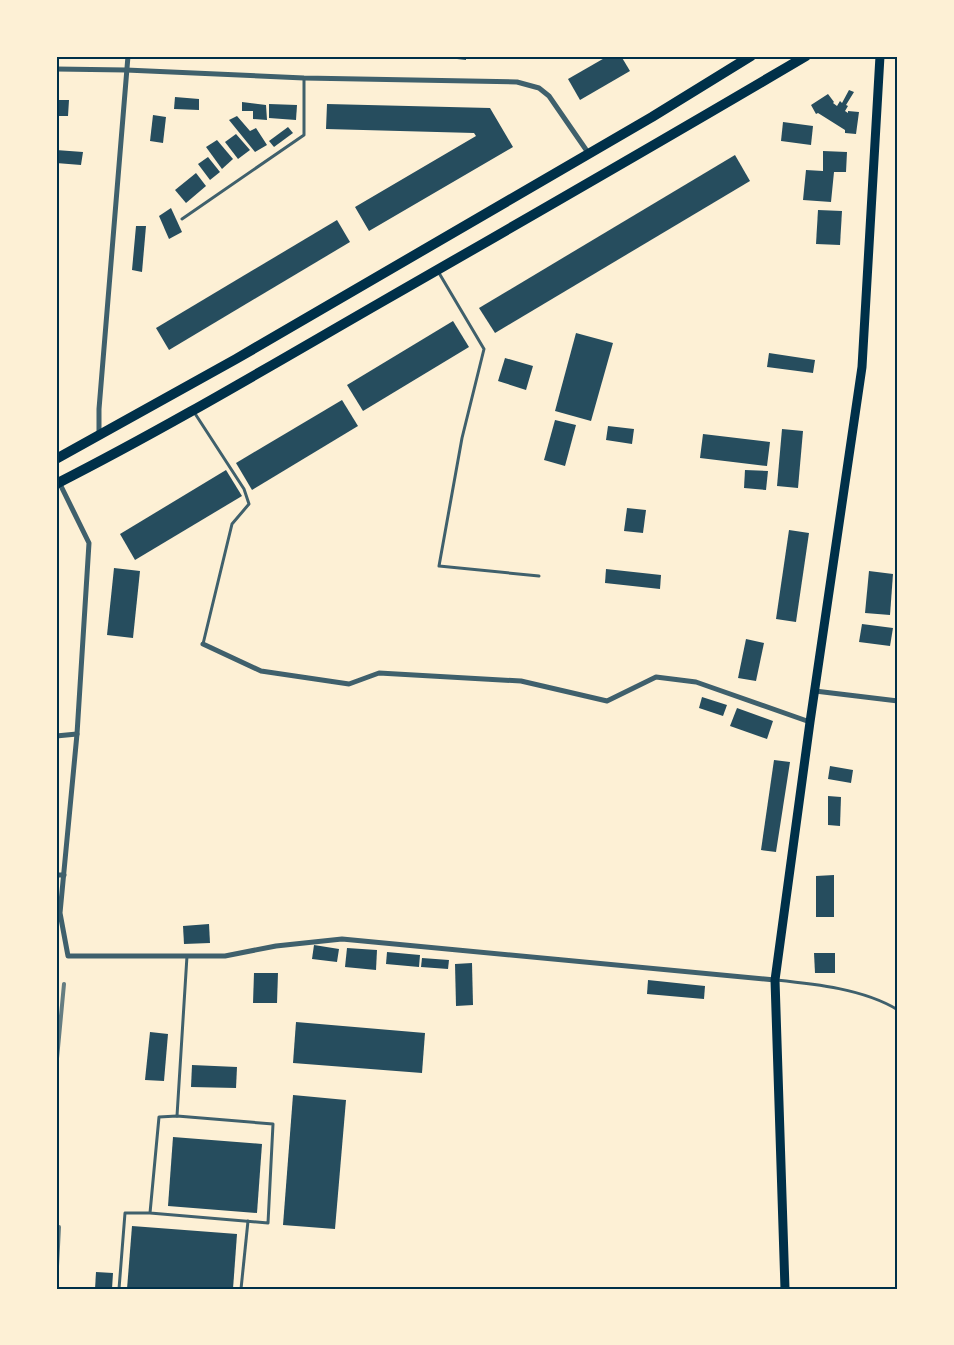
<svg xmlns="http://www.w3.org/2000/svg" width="954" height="1345" viewBox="0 0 954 1345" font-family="Cabin,sans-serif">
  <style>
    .building { fill: #264d5e }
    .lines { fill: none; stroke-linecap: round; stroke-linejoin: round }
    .service { stroke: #3f606c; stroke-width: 3 }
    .minor { stroke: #3f606c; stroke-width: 5 }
    .secondary { stroke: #003049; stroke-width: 9 }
    .primary { stroke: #003049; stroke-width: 10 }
    .rail { stroke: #657d81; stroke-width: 4 }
    .neatline { fill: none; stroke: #003049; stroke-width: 2 }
  </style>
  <rect width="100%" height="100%" fill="#fdf0d5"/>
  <g class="building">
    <polygon points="448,56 466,56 466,60 448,58"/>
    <polygon points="608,56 621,56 630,71 580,100 568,79"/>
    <polygon points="849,90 854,92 846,105 848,106 845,111 848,113 848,111 859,112 856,134 845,133 845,130 818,113 816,114 811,105 828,94 834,102 833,103 837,106 840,101 842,103"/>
    <polygon points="175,97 199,99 199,110 174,109"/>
    <polygon points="56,100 69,100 68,116 56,116"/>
    <polygon points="242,102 266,105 267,120 253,119 253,111 242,111"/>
    <polygon points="269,104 297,105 296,120 269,118"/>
    <polygon points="327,104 490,108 513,147 369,231 355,207 476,136 474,133 326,129"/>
    <polygon points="153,115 166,117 163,143 150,141"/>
    <polygon points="237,116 250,131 256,128 267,145 255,152 229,120"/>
    <polygon points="783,122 813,126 811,145 781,141"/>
    <polygon points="288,127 293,133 274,147 269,141"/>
    <polygon points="236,134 250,150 238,159 225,142"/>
    <polygon points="217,140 233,159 222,169 206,147"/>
    <polygon points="56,150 83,152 81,165 56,163"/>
    <polygon points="823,151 847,152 846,172 834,172 831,202 803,200 806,170 823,171"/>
    <polygon points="735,155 750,181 495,333 479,308"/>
    <polygon points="208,157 220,172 210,180 198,164"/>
    <polygon points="196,173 206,186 186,203 175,190"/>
    <polygon points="171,208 182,232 169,239 159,216"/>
    <polygon points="818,210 842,211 840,245 816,244"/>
    <polygon points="337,220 350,242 169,350 156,328"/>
    <polygon points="136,226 146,226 142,272 132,270"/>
    <polygon points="453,321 469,347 363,411 347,385"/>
    <polygon points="576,333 613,343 591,421 555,411"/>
    <polygon points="769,353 815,360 813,373 767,367"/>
    <polygon points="505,358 533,366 526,390 498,381"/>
    <polygon points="342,400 358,426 252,490 236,463"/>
    <polygon points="555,420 576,425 565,466 544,460"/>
    <polygon points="608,426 634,429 632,444 606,440"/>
    <polygon points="782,429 803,431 798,488 777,486"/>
    <polygon points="703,434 770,442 767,466 700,458"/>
    <polygon points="226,470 242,496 135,560 120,534"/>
    <polygon points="745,470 768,471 766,490 744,488"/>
    <polygon points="627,508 646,510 643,533 624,531"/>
    <polygon points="789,530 809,533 796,622 776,619"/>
    <polygon points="114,568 140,571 133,638 107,635"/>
    <polygon points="606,569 661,575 660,589 605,583"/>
    <polygon points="869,571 893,574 890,615 865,613"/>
    <polygon points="862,624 893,628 890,646 859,642"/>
    <polygon points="746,639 764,643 756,681 738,678"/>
    <polygon points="702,697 727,705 723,716 699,708"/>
    <polygon points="737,708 773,721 767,739 730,726"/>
    <polygon points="774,760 790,762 776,852 761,850"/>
    <polygon points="830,766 853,770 851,783 828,779"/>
    <polygon points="828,796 841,797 840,826 828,825"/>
    <polygon points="834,875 834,917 816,917 816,876"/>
    <polygon points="209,924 210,943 184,944 183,926"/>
    <polygon points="314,945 339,949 337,962 312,959"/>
    <polygon points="347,948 377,950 376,970 345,967"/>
    <polygon points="387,952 420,955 419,967 386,964"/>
    <polygon points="814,953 835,953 835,973 815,973"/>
    <polygon points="422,958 449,960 448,969 421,967"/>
    <polygon points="472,963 473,1005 456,1006 455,964"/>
    <polygon points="254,973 278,973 277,1003 253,1003"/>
    <polygon points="648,980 705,986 704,999 647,994"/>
    <polygon points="296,1022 425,1033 422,1073 293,1063"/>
    <polygon points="150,1032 168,1034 164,1081 145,1080"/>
    <polygon points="192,1065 237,1067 236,1088 191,1087"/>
    <polygon points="293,1095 346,1100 335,1229 283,1225"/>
    <polygon points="173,1137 262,1144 257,1213 168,1206"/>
    <polygon points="132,1226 237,1234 233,1289 127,1289"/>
    <polygon points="96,1272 113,1273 112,1289 95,1289"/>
  </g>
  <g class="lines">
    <g class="service">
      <polyline points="182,219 304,135 304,78"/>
      <polyline points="439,273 484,349 462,438 439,566 539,576"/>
      <polyline points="194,412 244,489 249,504 232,524 203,644"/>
      <polyline points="56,922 60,914"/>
      <path d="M776,980C815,984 864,989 898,1010"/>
      <polyline points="177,1116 187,956"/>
      <polyline points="119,1289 125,1213 150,1213 268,1223 273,1124 177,1116 159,1117 150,1213"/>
      <polyline points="241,1289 248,1221"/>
    </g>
    <g class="minor">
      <polyline points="56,69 126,70 304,78 517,82 539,88 549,96 589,154"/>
      <polyline points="99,435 99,409 128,56"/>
      <polyline points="59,482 89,543 77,734 60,913 68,956 225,956 276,946 342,939 775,980"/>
      <polyline points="203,644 261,671 349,684 379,673 521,681 607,701 656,677 696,682 810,722"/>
      <polyline points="815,691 898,701"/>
      <polyline points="56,736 77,734"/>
      <polyline points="56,875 64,875"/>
    </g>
    <polyline class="secondary" points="785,1289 775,980 810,722 862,367 880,56"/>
    <g class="primary">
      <polyline points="56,459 236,359 652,117 751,56"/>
      <path d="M56,484C166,428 272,365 378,304C521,222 664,140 806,56"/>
    </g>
    <g class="rail">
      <polyline points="56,1069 64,984"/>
      <polyline points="56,1286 59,1227"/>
    </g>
  </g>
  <rect width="954" height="1345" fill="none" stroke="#fdf0d5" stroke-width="115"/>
  <rect x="58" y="58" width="838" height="1230" class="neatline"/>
</svg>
